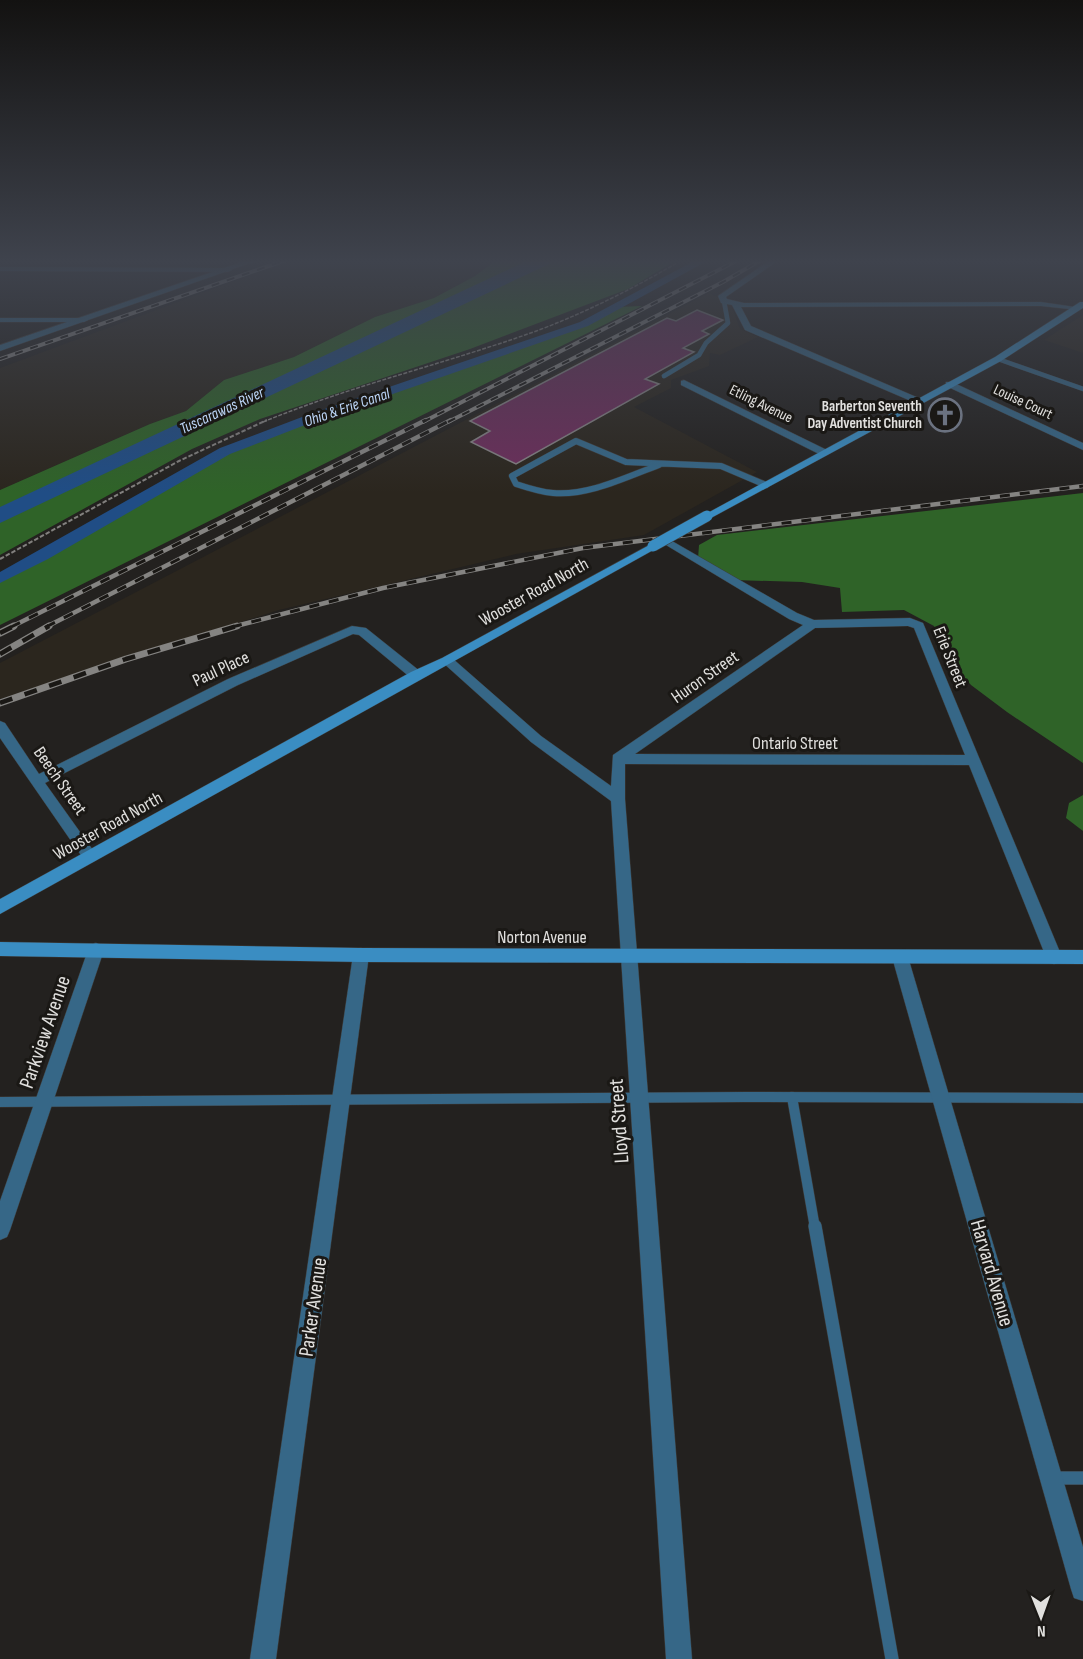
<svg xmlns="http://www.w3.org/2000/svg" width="1083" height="1659" viewBox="0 0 1083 1659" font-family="'Sofia Sans Condensed',sans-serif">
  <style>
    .built { fill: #2b261e }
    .forest { fill: #2f6328 }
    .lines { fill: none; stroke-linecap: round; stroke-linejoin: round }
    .canal { fill: #204d85; fill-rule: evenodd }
    .river { fill: #204d85; fill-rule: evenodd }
    .building { fill: #6c2e5b; stroke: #848083; stroke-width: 1.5 }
    .service-far3-casing { stroke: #3e3c3a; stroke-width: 5 }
    .service-far2-casing { stroke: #3e3c3a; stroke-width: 7 }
    .service-far1-casing { stroke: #3e3c3a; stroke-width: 11 }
    .service-casing { stroke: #3e3c3a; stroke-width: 14 }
    .minor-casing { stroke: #3e3c3a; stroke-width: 1 }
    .tertiary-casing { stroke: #3e3c3a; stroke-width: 1 }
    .secondary-casing { stroke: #3e3c3a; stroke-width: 1 }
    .path-far1 { stroke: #82807e; stroke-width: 1.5; stroke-dasharray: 4 1.5; stroke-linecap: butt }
    .path { stroke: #82807e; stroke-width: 2; stroke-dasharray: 4.5 2; stroke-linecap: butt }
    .service-far3 { stroke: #366787; stroke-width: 4.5 }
    .service-far2 { stroke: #366787; stroke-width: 6 }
    .service-far1 { stroke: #366787; stroke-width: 10 }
    .service { stroke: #366787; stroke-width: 13 }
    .minor { fill: #366787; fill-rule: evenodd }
    .tertiary { fill: #366787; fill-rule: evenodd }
    .secondary { fill: #3a8dc2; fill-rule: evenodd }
    .rail-far2-casing { stroke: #858482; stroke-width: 4 }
    .rail-far1-casing { stroke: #858482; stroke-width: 4.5 }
    .rail-casing { stroke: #858482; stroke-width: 7 }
    .rail-far2 { stroke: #1a1815; stroke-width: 2; stroke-dasharray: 8; stroke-linecap: butt }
    .rail-far1 { stroke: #1a1815; stroke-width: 3; stroke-dasharray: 10; stroke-linecap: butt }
    .rail { stroke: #1a1815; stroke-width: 4.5; stroke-dasharray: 13; stroke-linecap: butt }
    .secondary-bridge-casing { stroke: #3e3c3a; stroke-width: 12; stroke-linecap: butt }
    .secondary-bridge { stroke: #3a8dc2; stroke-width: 11 }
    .labels { text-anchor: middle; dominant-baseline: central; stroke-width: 6; stroke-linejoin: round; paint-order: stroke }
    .far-street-label { font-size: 15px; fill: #e1e0de; stroke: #1a1815 }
    .far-poi-label { font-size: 15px; font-weight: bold; fill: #e1e0de; stroke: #1a1815; text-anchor: end }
    .far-water-label { font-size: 16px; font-style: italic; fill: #bcd5f7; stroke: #1a1815 }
    .street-label { font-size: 18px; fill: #e1e0de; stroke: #1a1815 }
    .near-street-label { font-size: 21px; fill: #e1e0de; stroke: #1a1815 }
  </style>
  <rect width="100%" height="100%" fill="#23211f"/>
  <g class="built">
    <polygon points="291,260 496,260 475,276 434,298 375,317 294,357 224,380 186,411 150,424 0,490 0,368"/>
    <polygon points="709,293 731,304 740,329 758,337 720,355 710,353 709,366 671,380 671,388 634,407 757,472 644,535 516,554 279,610 0,699 0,663"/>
    <polygon points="1083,315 1083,353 1044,340"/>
  </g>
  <g class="forest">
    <polygon points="496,260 677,260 628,289 470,349 260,419 192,449 0,555 0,490 150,424 186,411 224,380 294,357 375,317 434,298 475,276"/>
    <polygon points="642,306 0,625 0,578 43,556 225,451 584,324 616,307"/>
    <polygon points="1083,493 1083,763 1007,712 971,685 949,660 934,626 904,610 842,612 840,588 802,582 733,580 698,559 699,545 717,535"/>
    <polygon points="1083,795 1083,831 1066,818 1069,803"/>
  </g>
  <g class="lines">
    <polygon class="canal" points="696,260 709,260 588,326 318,420 230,454 48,559 0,583 0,572 220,448 310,414 580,322"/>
    <polygon class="river" points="529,260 551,260 549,264 0,523 0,507"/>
  </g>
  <polygon class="building" points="697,310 723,320 702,331 709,334 683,348 694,352 645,379 659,384 516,464 471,442 490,431 470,421 667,318 676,321"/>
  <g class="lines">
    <defs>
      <g id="service-far3">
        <polyline points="998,359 1083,389"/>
        <polyline points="664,376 699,355 706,343 728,323 724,301"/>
      </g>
      <path id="service-far2" d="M659,465C626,477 589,496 553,493C540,492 528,488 516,484L512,476L576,441L626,462L721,466L766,485"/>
      <g id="service-far1">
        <polyline points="792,1097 815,1228"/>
        <polyline points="0,1102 744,1097 1083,1098"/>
      </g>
      <g id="service">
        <polyline points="815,1226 892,1659"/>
        <polyline points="1053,1478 1083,1478"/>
      </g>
      <g id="minor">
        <polygon points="770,260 779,260 726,297 727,299 744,303 1041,302 1082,308 1078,310 1041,306 741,307 751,326 921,399 923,401 918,404 745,330 732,305 721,303 718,296"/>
        <polygon points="0,267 228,268 232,270 228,272 0,271"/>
        <polygon points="0,318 84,318 88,320 84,322 0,322"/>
        <polygon points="684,380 829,451 830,453 821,455 681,385 681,381"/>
        <polygon points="946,382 952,382 1083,443 1083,450 946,386"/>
        <path d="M665,537L797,613L814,620L910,618L923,623L1062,957L1060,962L1054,964L1048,962L969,765L625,764V799L692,1659H666L611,801L531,742L441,661L447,657L452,658L541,736L611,786L613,755L803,625L789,619L661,542L659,540ZM908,626L914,628L965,755L635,754L815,628Z"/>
        <polygon points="352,626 366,628 421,672 422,675 421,678 411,678 359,635 353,634 238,685 45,783 95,853 98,857 95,861 85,861 0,738 0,721 5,723 39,774 228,679"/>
        <polygon points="96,943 102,945 104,950 10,1230 7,1237 0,1240 0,1201 88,950 90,945"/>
        <polygon points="361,948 367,950 369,955 276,1659 250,1659 353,955 355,950"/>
        <polygon points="900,950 906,952 908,957 1083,1547 1083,1601 1074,1598 1071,1589 892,957 894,952"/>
      </g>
      <polygon id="tertiary" points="247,260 259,260 0,351 0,345"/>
      <g id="secondary">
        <polygon points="1080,302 1083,302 1083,308 1001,361 711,518 703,518 702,516 995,357"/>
        <polygon points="653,543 657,544 657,548 0,914 0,899 411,672 442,658"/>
        <polygon points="0,942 361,948 1083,950 1083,964 361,962 0,956"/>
      </g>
    </defs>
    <use href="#service-far3" class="service-far3-casing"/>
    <use href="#service-far2" class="service-far2-casing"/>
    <use href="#service-far1" class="service-far1-casing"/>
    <use href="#service" class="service-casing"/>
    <use href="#minor" class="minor-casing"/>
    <use href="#tertiary" class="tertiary-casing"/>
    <use href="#secondary" class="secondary-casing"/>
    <path class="path-far1" d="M263,422C353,385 448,363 539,330C589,311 636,287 682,260"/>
    <polyline class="path" points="0,559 179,461 267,420"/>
    <use href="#service-far3" class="service-far3"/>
    <use href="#service-far2" class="service-far2"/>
    <use href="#service-far1" class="service-far1"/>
    <use href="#service" class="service"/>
    <use href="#minor" class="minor"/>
    <use href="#tertiary" class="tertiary"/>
    <use href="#secondary" class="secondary"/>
    <defs>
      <g id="rail-far2">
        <polyline points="0,359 286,260"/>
        <polyline points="423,422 738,260"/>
        <polyline points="448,422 723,282 761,260"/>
      </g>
      <g id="rail-far1">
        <polyline points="11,627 426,420"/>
        <polyline points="46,627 451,420"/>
        <polyline points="232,627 383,588 583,548 1083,486"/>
      </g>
      <g id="rail">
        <polyline points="0,633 14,626"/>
        <polyline points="0,654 49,626"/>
        <polyline points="0,703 126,659 237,626"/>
      </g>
    </defs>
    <use href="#rail-far2" class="rail-far2-casing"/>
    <use href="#rail-far1" class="rail-far1-casing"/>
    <use href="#rail" class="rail-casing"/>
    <use href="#rail-far2" class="rail-far2"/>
    <use href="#rail-far1" class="rail-far1"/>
    <use href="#rail" class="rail"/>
    <defs>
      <polyline id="secondary-bridge" points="653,546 707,516"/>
    </defs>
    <use href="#secondary-bridge" class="secondary-bridge-casing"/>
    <use href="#secondary-bridge" class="secondary-bridge"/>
  </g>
  <linearGradient id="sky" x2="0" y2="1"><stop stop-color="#131211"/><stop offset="0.53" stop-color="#3f434d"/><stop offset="1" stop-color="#3f434d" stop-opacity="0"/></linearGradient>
  <rect width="1083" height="493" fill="url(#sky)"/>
  <defs>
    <symbol id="church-ring" viewBox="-11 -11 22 22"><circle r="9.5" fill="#1a1815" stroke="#6b7280" stroke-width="1.5"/><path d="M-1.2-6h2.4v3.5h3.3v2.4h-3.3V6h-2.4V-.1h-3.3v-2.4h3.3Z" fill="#6b7280"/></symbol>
  </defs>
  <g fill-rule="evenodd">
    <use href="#church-ring" x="926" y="396" width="38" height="38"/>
  </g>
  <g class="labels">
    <g class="far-street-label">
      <text transform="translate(1023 402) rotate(25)">Louise Court</text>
      <text transform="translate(761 404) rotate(26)">Etling Avenue</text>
    </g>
    <g class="far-poi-label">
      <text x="922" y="406">Barberton Seventh<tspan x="922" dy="17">Day Adventist Church</tspan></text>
    </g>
    <g class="far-water-label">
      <text transform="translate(347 408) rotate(-19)">Ohio &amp; Erie Canal</text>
      <text transform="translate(222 411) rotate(-25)">Tuscarawas River</text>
    </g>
    <g class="street-label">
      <text transform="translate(534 592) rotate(-29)">Wooster Road North</text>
      <text transform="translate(950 657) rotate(68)">Erie Street</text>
      <text transform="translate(221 669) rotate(-25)">Paul Place</text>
      <text transform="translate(705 677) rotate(-35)">Huron Street</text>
      <text x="795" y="743">Ontario Street</text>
      <text transform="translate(60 781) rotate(55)">Beech Street</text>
      <text transform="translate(108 826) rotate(-29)">Wooster Road North</text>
      <text x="542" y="937">Norton Avenue</text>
    </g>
    <g class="near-street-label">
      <text transform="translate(45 1032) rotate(-71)">Parkview Avenue</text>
      <text transform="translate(619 1121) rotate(-94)">Lloyd Street</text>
      <text transform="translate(992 1273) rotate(74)">Harvard Avenue</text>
      <text transform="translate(313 1307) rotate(-82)">Parker Avenue</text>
    </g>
  </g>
  <g transform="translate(1041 1617) rotate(179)" stroke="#1a1815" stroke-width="4.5" paint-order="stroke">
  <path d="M0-4.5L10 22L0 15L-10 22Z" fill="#e1e0de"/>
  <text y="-9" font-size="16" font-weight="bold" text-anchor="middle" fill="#e1e0de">N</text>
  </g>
</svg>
